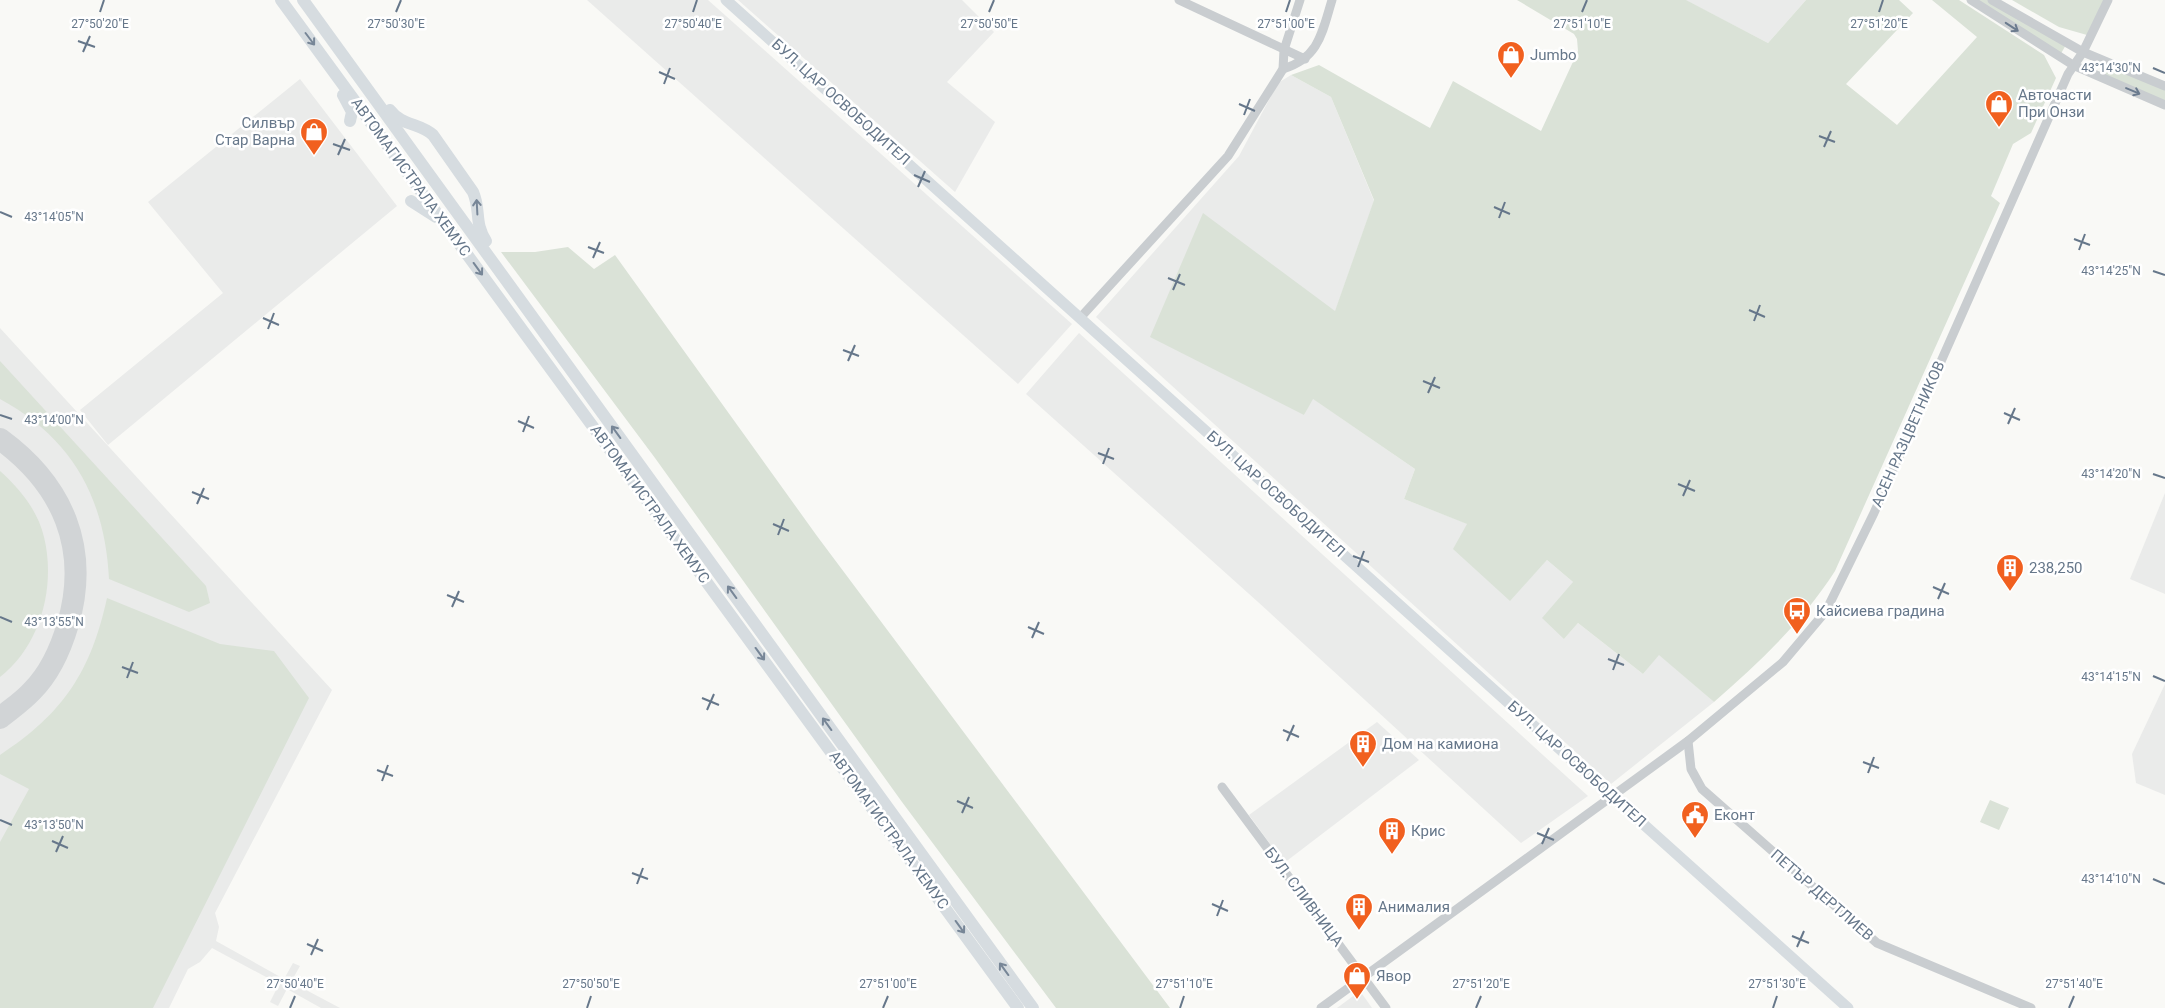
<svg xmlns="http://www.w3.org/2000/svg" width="2165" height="1008" viewBox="0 0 2165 1008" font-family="Roboto,sans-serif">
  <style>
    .built { fill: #eaebea }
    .green { fill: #dae2d7 }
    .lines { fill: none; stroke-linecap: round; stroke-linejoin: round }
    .taxiway { stroke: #d1d4d6; stroke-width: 22 }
    .minor { stroke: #c9cdd0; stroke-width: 9 }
    .major { stroke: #d6dce0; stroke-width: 11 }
    .highway { stroke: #d6dce0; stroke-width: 12 }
    .oneway { stroke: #6b7b8e }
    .oneway2 { stroke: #778697 }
    .ticks { fill: none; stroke: #66778a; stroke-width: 2 }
    .labels { text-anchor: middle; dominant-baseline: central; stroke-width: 5; stroke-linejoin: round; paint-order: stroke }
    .poi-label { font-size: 15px; fill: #66778a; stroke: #fff; text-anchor: start }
    .street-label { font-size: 15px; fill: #66778a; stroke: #fff }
    .ticks-label { font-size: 12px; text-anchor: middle; fill: #66778a; stroke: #fff; stroke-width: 5; stroke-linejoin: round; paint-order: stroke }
  </style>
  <rect width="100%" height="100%" fill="#f9f9f6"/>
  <g class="built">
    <polygon points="587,0 708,0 1072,324 1018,384"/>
    <polygon points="738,0 962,0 994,32 947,82 995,122 955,192"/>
    <polygon points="1685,0 1806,0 1768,43"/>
    <polygon points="1291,75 1331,97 1374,201 1335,312 1203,214 1304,415 1312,398 1415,469 1404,499 1468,524 1510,600 1547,560 1573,582 1564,639 1578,623 1643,674 1659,654 1714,702 1611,784 1096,317 1239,156 1278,83"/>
    <polygon points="300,79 397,206 108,445 80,410 223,293 148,202"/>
    <polygon points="0,328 332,690 215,913 219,927 216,941 284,979 293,963 300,966 291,982 340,1008 321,1008 287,989 278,1006 270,1002 279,984 212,948 200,962 188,969 169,1008 0,1008"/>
    <polygon points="1079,333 1588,796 1521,843 1258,602 1026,394"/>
    <polygon points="2165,493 2165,594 2130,579"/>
    <polygon points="2165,684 2165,795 2136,783 2132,754"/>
    <polygon points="1377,722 1419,760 1284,863 1249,815"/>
    <polygon points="1360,991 1372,1008 1337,1008"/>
  </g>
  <g class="green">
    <path d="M1517,0H1686L1768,43L1806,0H1899L1913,13L1846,84L1897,125L1977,37L1932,0H1959L2044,55L2056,78L2031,133L2013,144L1991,196L2000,203L1835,571C1802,622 1760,662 1714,702L1659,655L1643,674L1578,623L1564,639L1542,618L1573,582L1547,560L1510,601L1453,549L1467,524L1404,499L1415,469L1313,399L1304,415L1150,337L1203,213L1335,311L1374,200L1331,97L1291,75L1319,65L1430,128L1453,81L1541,131L1578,51L1577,39L1574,34Z"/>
    <polygon points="1973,0 1992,0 2067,43 2059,57"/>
    <polygon points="2012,0 2104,0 2087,35 2059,27"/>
    <polygon points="2104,61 2165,86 2165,104 2098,76"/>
    <polygon points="568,247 594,269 615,255 817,536 1170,1008 1056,1008 902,802 655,458 501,252 535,252"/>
    <path d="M0,361L206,586L210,603L189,612L109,579C105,498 72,438 0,399Z"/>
    <path d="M0,471C20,489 38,511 44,537C56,586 41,645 0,677Z"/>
    <path d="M107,598L220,644L274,651L309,698L153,1008H0V842L29,789L0,774V755C64,713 91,671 107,598Z"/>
    <polygon points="1990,800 2009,808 1999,830 1980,822"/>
  </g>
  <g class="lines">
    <path class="taxiway" d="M0,439C63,485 90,548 68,624C61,648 50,673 32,691C23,701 11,709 0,718"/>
    <g class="minor">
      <polyline points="1179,0 1305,59"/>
      <polyline points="1971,0 2073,65 2165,105"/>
      <polyline points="1992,0 2083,52 2165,86"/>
      <path d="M1283,69C1319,58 1322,33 1332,0"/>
      <polyline points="1080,318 1228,156 1283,69 1284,50 1300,0"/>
      <polyline points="1688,741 1691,769 1702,789 1877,943 2031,1008"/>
      <polyline points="1222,787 1386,1008"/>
      <polyline points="1321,1008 1688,741 1783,662 1826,611 1874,513 2068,74 2083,52 2108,0"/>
    </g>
    <polyline class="major" points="726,0 1848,1008"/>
    <g class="highway">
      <polyline points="281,0 1018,1008"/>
      <polyline points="303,0 1033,1008"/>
      <polyline points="343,95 352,112 350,121"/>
      <path d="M390,110C402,126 420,123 433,135L473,192C481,210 474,223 486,241"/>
      <polyline points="411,201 436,217"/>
    </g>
  </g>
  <defs><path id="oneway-shaft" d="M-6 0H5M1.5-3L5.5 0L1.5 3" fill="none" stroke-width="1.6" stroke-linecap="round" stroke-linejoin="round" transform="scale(1.25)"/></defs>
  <g class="oneway">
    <use href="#oneway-shaft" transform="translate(2012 27) rotate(33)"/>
    <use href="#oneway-shaft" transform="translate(2133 91) rotate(23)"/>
  </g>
  <g class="oneway2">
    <use href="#oneway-shaft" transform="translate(310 39) rotate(53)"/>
    <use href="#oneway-shaft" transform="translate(477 207) rotate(-93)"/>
    <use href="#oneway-shaft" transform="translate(478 269) rotate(54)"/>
    <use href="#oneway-shaft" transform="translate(616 432) rotate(-126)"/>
    <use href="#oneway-shaft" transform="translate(732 592) rotate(-126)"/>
    <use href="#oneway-shaft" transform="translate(760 654) rotate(54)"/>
    <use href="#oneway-shaft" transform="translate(827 724) rotate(-126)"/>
    <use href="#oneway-shaft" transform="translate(960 927) rotate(54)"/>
    <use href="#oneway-shaft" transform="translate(1004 969) rotate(-126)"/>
  </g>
  <path class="ticks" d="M100,12L104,0M396,12L401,0M693,12L697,0M989,12L994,0M1286,12L1290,0M1582,12L1587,0M1879,12L1883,0M78,41L95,47M83,52L90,36M2153,68L2165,73M659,72L675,79M664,84L670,68M1239,104L1255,111M1244,115L1250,99M1819,136L1835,142M333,144L350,150M1824,147L1831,131M338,155L345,139M914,175L930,182M918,187L925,171M1494,207L1510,214M0,212L12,217M1499,218L1505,202M2074,239L2090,245M588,247L604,253M2079,250L2085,234M593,258L600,242M2153,271L2165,275M1168,278L1185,285M1173,290L1180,274M1749,310L1765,317M263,318L279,325M1754,321L1760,305M268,329L274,313M843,350L859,356M848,361L855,345M1423,381L1440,388M1428,393L1435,377M2004,413L2020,420M0,415L12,419M518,421L534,428M2008,424L2015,408M523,432L529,416M1098,453L1114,459M1103,464L1109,448M2153,474L2165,478M1678,484L1695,491M192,492L209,499M1683,496L1690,480M197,504L204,488M773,524L789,531M778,535L784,519M1353,556L1369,562M1358,567L1364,551M1933,587L1949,594M447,595L464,602M1938,599L1945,583M452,607L459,591M0,617L12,622M1028,627L1044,634M1032,638L1039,622M1608,659L1624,665M122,667L138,673M1613,670L1619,654M2153,676L2165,681M127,678L133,662M702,698L719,705M707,710L714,694M1283,730L1299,737M1287,741L1294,725M1863,762L1879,768M377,770L393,776M1868,773L1874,757M382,781L388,765M957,801L973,808M962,813L969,797M0,820L12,825M1537,833L1554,840M52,841L68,848M1542,844L1549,828M56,852L63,836M632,873L648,879M2153,879L2165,884M637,884L643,868M1212,904L1228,911M1217,916L1223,900M1792,936L1809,943M307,944L323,951M1797,947L1804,931M311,955L318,939M290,1008L295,996M587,1008L591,996M883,1008L888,996M1180,1008L1184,996M1476,1008L1481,996M1773,1008L1777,996M2069,1008L2074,996"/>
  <defs>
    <symbol id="shop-pin" viewBox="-11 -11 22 30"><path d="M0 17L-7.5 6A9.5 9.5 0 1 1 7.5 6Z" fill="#f1601f" stroke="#fff"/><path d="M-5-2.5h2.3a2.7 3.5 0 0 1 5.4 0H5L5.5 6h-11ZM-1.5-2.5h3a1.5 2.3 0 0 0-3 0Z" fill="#fff"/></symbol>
    <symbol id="building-pin" viewBox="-11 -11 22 30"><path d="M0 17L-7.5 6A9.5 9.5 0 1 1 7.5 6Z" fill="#f1601f" stroke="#fff"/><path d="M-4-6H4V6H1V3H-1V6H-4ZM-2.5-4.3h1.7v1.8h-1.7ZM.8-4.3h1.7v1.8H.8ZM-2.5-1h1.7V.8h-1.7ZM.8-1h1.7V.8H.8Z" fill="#fff"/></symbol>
    <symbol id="bus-pin" viewBox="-11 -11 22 30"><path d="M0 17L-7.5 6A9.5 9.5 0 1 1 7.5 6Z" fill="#f1601f" stroke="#fff"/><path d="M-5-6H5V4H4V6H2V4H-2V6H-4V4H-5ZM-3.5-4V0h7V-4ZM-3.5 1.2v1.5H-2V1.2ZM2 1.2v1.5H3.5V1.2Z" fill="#fff"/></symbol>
    <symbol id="civic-pin" viewBox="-11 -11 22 30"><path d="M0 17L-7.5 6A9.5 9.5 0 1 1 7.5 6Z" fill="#f1601f" stroke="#fff"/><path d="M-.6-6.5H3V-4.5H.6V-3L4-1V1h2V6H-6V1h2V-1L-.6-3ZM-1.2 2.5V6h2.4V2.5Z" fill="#fff"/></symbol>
  </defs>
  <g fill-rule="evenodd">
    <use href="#shop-pin" x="1495" y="39" width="32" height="43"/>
    <use href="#shop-pin" x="1983" y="88" width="32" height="43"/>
    <use href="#shop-pin" x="298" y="116" width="32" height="43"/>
    <use href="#building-pin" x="1994" y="552" width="32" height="43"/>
    <use href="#bus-pin" x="1781" y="595" width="32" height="43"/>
    <use href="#building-pin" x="1347" y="728" width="32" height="43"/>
    <use href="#civic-pin" x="1679" y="799" width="32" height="43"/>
    <use href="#building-pin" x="1376" y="815" width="32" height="43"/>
    <use href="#building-pin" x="1343" y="891" width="32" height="43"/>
    <use href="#shop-pin" x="1341" y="960" width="32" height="43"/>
  </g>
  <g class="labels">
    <g class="poi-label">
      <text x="1530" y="55">Jumbo</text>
      <text x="2018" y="95">Авточасти<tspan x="2018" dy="17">При Онзи</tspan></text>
      <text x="295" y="123" text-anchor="end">Силвър<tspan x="295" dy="17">Стар Варна</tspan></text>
      <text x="2029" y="568">238,250</text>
      <text x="1816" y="611">Кайсиева градина</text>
      <text x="1382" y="744">Дом на камиона</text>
      <text x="1714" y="815">Еконт</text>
      <text x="1411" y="831">Крис</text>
      <text x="1378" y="907">Анималия</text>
      <text x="1376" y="976">Явор</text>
    </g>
    <g class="street-label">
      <text transform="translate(841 102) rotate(42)">БУЛ. ЦАР ОСВОБОДИТЕЛ</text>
      <text transform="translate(411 177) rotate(54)">АВТОМАГИСТРАЛА ХЕМУС</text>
      <text transform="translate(1908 434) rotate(-66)">АСЕН РАЗЦВЕТНИКОВ</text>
      <text transform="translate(1276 494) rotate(42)">БУЛ. ЦАР ОСВОБОДИТЕЛ</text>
      <text transform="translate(650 504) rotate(54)">АВТОМАГИСТРАЛА ХЕМУС</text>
      <text transform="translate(1577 764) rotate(42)">БУЛ. ЦАР ОСВОБОДИТЕЛ</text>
      <text transform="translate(889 830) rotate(54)">АВТОМАГИСТРАЛА ХЕМУС</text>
      <text transform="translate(1822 895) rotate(41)">ПЕТЪР ДЕРТЛИЕВ</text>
      <text transform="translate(1304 897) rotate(53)">БУЛ. СЛИВНИЦА</text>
    </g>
  </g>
  <g class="ticks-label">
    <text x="1582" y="28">27°51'10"E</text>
    <text x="100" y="28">27°50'20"E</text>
    <text x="396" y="28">27°50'30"E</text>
    <text x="693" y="28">27°50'40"E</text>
    <text x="989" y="28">27°50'50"E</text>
    <text x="1286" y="28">27°51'00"E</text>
    <text x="1879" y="28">27°51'20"E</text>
    <text x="2111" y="72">43°14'30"N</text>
    <text x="54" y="221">43°14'05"N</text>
    <text x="2111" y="275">43°14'25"N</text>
    <text x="54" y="424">43°14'00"N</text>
    <text x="2111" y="478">43°14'20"N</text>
    <text x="54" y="626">43°13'55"N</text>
    <text x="2111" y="681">43°14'15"N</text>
    <text x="54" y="829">43°13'50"N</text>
    <text x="2111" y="883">43°14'10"N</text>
    <text x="295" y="988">27°50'40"E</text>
    <text x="591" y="988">27°50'50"E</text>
    <text x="888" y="988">27°51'00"E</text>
    <text x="1184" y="988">27°51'10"E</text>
    <text x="1481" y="988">27°51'20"E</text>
    <text x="1777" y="988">27°51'30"E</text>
    <text x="2074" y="988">27°51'40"E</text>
  </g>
</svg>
